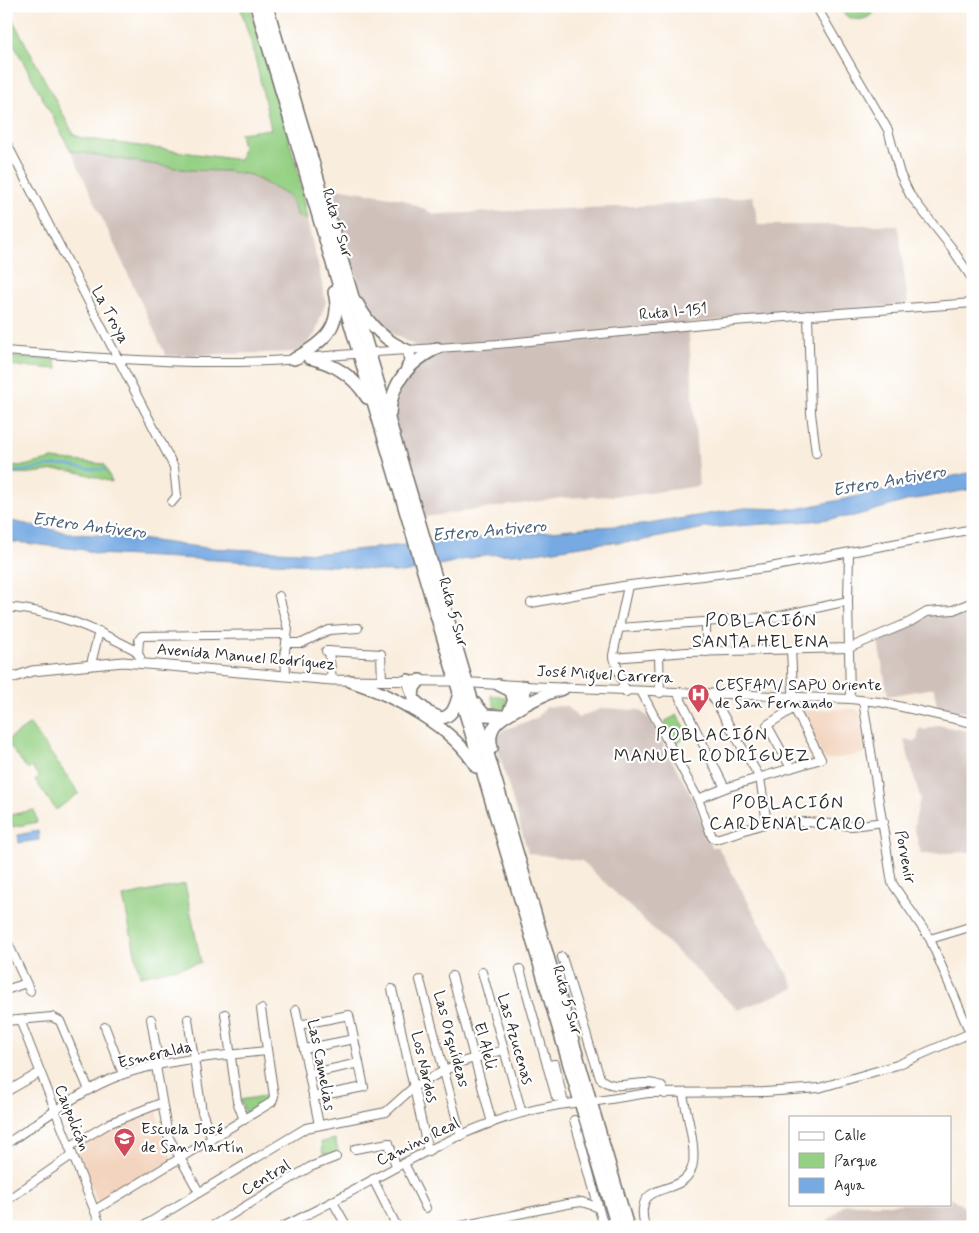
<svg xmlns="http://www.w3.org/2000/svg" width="979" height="1233" viewBox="0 0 979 1233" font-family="Mynerve,sans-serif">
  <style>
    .built { fill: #f3d4be }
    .industrial { fill: #cfc0ba }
    .green { fill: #95d084; stroke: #607e58 }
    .water { fill: #77aae3; stroke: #516a87 }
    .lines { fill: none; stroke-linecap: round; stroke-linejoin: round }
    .stream { stroke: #77aae3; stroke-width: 2 }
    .minor-casing { stroke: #736f69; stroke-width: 10 }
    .major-casing { stroke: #736f69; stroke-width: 11 }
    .highway-casing { stroke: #736f69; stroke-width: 14 }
    .minor { stroke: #fff; stroke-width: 8 }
    .major { stroke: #fff; stroke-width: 9 }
    .highway { stroke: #fff; stroke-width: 11 }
    .labels { text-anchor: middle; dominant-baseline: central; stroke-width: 4.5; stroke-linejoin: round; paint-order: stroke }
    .street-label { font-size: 16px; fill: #2b2b2b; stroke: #fff }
    .poi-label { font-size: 16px; fill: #2b2b2b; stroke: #fff; text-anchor: start }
    .water-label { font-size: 18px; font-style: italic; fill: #495e75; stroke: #fff }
    .neighbourhood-label { font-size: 18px; letter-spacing: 1px; fill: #2b2b2b; stroke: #fff }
  </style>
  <rect width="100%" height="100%" fill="#fff"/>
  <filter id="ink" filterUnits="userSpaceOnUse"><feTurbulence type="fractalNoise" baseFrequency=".02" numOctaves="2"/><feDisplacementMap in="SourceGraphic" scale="10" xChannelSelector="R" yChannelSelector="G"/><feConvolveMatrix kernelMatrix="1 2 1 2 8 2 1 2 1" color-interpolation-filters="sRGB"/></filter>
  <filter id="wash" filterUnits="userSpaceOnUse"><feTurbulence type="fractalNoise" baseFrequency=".0096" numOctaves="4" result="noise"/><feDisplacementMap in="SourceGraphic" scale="20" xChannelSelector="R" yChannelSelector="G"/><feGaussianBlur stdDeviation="1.12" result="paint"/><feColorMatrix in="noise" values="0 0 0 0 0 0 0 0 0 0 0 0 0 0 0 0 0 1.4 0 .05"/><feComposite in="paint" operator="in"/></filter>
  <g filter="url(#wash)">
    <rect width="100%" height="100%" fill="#f9eddd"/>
    <g class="built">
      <polygon points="856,709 860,713 865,754 825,760 798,710"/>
      <polygon points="155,1108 157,1110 160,1126 172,1160 98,1204 75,1148 111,1126"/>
    </g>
    <g class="industrial">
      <polygon points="71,151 188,170 226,171 251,175 284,192 290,197 298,216 307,220 319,269 326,302 315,334 302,349 295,352 166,356"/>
      <polygon points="332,187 402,199 434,214 441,214 662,205 753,196 758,225 898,225 908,304 688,323 699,486 634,495 562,498 425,517 394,418 400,387 419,364 415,346 389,332 366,308 357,278 348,257 329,191"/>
      <polygon points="973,606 973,714 937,706 934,688 888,696 878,641 908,627 926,615"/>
      <polygon points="567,706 578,718 603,708 639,710 649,718 694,801 712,847 718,847 795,988 738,1010 582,861 528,853 495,740 503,730 537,718 546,707"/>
      <polygon points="938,725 973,732 973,852 921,854 914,826 920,798 904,740 917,741 920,728 925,730"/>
      <polygon points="950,1197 973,1213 973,1227 821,1227 845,1204 950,1204"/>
    </g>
    <g class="green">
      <polygon points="240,6 249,6 298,171 307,220 298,216 290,197 251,175 226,171 188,170 71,151 6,30 6,7 74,135 82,138 240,160 243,147 240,133 271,129 254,53"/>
      <path d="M839,6H878C870,24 846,24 839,6Z"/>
      <polygon points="6,357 54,359 58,369 6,365"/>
      <path d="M52,459L104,464L112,482C94,477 77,470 58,470C39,471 26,476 6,472V465L24,466Z"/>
      <polygon points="491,695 506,697 506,706 501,710 495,708"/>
      <polygon points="677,715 689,736 676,743 664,722"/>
      <polygon points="30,724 79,793 56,810 35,780 39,777 32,767 28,770 6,741"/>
      <polygon points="34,810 37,822 13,827 10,815"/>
      <polygon points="185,884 201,963 140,976 123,897"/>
      <polygon points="270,1095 270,1099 246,1115 240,1100"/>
      <polygon points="335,1139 339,1154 328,1157 326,1153 323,1154 321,1142"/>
    </g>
    <g class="water">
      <polygon points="973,472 973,489 910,500 854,516 811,521 704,528 640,541 601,543 535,553 485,555 403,573 334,566 97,554 85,550 6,541 6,520 74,534 116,536 207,548 322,553 593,527 642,525 745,508 797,509"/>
      <polygon points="38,831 39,840 19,843 18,835"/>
    </g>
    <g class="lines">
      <path class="stream" d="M6,471C26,474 42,465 61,465C76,465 90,472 105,469"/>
    </g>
  </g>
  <g filter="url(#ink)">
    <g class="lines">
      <defs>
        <g id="minor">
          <polyline points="816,6 888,130 900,174 910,195 951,247 973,280"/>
          <polyline points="6,142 174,467 177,496 172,502"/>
          <polyline points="808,315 811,413 816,453"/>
          <path d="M6,351C103,358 202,367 299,359"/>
          <polyline points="376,352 498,344 734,321 973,303"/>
          <polyline points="315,357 353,354"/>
          <polyline points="849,553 848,601 850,699"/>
          <polyline points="279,596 288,629 285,651 286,676"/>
          <polyline points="531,603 623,586 765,568 973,529"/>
          <path d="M6,607C55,611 93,628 135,650L140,657"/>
          <polyline points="619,628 775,617 848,601"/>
          <polyline points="286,643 302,643 329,630 358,628"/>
          <polyline points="326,651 381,654 382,681"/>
          <polyline points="329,651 332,680"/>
          <polyline points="706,652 706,622"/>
          <polyline points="138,654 139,640 142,636 286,634"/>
          <polyline points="659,654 660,693"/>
          <polyline points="613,658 687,652 849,648 910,622 927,612 953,610 973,602"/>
          <polyline points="91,664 99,631"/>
          <polyline points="524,686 850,699 880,702 973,723"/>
          <polyline points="626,692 613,655 628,586"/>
          <polyline points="642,693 698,799 712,837 716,839 767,823 808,822 852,826 884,822"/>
          <polyline points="678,694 725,788"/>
          <polyline points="712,696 760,778 767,823"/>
          <polyline points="863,701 892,883 930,939 970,1033"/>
          <polyline points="791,768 767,725 794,708"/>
          <polyline points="698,799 725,788 821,759 794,708 791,650"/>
          <polyline points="6,939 30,991"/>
          <polyline points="930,939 973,926"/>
          <path d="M562,957L600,1078C616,1095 644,1075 662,1087L665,1094"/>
          <polyline points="520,969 556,1097"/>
          <polyline points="482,972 522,1113"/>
          <polyline points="452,976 492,1123"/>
          <polyline points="420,980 461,1136"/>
          <polyline points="392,989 428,1151"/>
          <polyline points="6,990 26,983"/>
          <polyline points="296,1010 319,1125"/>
          <polyline points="225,1014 237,1101 244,1120"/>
          <polyline points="151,1019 159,1065"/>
          <polyline points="188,1019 202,1112 212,1139"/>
          <polyline points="20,1020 101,1227"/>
          <polyline points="6,1021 52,1017 60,1021 89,1090"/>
          <polyline points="299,1025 349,1015 364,1087 313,1097"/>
          <polyline points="105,1027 123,1074"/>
          <polyline points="304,1049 354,1039"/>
          <polyline points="547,1065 555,1064 564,1104"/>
          <polyline points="156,1066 168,1136 199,1192"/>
          <polyline points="309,1074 359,1063"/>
          <polyline points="6,1092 39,1073"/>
          <polyline points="598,1101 648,1093 765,1092 819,1088 897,1065 973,1032"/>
          <path d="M574,1120C585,1156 594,1192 604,1227"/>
          <path d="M6,1144C44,1119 81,1089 124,1074C169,1059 220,1056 267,1051"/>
          <polyline points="69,1147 110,1123 161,1103"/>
          <polyline points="355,1149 389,1143 396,1166"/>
          <polyline points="404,1163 426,1208"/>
          <polyline points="373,1179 397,1227"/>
          <polyline points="6,1201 72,1155"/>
          <polyline points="333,1202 347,1227"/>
          <polyline points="95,1210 272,1102 274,1096 261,1009"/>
          <polyline points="142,1227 306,1128 386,1112 415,1086 461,1062 504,1050"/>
          <polyline points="211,1227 310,1167 336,1157"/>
          <path d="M282,1227C377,1183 467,1114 574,1103"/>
          <polyline points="456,1227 567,1204 582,1202 597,1207"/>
          <path d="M645,1227C632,1177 679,1199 691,1170C699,1154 686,1113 683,1094"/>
        </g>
        <g id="major">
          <polyline points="6,680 32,671 123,662 332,680 450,681"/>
          <polyline points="474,683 524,686"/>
        </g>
        <g id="highway">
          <polyline points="256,6 617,1227"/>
          <polyline points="267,6 628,1227"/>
          <path d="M358,304C369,325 387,342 409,351L410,362L407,368"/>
          <path d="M309,358C334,364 353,375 367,398"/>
          <path d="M294,359C322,343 343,328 334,292"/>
          <path d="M390,414C391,382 409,363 437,348"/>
          <polyline points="408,680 414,700 426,710"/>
          <path d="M350,681C391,694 455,728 476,767"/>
          <polyline points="499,685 511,691 514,702"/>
          <polyline points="413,698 414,688 420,680"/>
          <polyline points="475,703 485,715 502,716"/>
          <path d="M430,713L441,718C454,716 455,705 459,694"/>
          <polyline points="508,714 517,693 524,686 525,698 519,708"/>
          <path d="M492,748C486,725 502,718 519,708C534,700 546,693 563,689"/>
        </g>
      </defs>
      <use href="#minor" class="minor-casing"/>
      <use href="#major" class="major-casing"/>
      <use href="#highway" class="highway-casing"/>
      <use href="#minor" class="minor"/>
      <use href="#major" class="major"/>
      <use href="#highway" class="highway"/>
    </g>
  </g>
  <defs>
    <symbol id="hospital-pin" viewBox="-11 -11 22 30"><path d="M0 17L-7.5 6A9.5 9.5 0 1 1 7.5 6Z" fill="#d1495b" stroke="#fff"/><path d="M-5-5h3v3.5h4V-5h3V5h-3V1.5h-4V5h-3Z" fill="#fff"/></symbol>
    <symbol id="school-pin" viewBox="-11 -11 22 30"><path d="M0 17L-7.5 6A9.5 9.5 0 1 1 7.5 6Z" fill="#d1495b" stroke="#fff"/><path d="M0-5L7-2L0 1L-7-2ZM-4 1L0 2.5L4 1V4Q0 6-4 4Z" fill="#fff"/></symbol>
  </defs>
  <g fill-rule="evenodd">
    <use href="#hospital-pin" x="686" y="682" width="25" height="34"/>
    <use href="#school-pin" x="112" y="1126" width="25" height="34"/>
  </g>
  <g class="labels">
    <g class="street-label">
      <text transform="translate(337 223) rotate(73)">Ruta 5 Sur</text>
      <text transform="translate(673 312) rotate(-5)">Ruta I-151</text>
      <text transform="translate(110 315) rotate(62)">La Troya</text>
      <text transform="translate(453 612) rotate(74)">Ruta 5 Sur</text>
      <text transform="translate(246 657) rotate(5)">Avenida Manuel Rodríguez</text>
      <text transform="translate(605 675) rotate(3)">José Miguel Carrera</text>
      <text transform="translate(905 857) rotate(79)">Porvenir</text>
      <text transform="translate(567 1000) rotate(74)">Ruta 5 Sur</text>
      <text transform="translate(451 1039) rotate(75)">Las Orquídeas</text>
      <text transform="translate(515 1039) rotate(74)">Las Azucenas</text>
      <text transform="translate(485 1046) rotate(75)">El Aleli</text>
      <text transform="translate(155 1055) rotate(-13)">Esmeralda</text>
      <text transform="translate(321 1065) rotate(79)">Las Camelias</text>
      <text transform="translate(424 1067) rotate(77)">Los Nardos</text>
      <text transform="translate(72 1118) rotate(68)">Caupolicán</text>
      <text transform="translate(418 1142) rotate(-26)">Camino Real</text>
      <text transform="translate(266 1178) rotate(-31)">Central</text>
    </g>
    <g class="poi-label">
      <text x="715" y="685">CESFAM/ SAPU Oriente<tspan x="715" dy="18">de San Fernando</tspan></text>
      <text x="141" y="1129">Escuela José<tspan x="141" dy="18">de San Martín</tspan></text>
    </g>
    <g class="water-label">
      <text transform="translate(889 481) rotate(-10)">Estero Antivero</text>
      <text transform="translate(89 526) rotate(7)">Estero Antivero</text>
      <text transform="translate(489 531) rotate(-5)">Estero Antivero</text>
    </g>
    <g class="neighbourhood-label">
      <text x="761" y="621">POBLACIÓN<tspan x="761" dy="21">SANTA HELENA</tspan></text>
      <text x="712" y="735">POBLACIÓN<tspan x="712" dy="21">MANUEL RODRÍGUEZ</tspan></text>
      <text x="788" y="803">POBLACIÓN<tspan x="788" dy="21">CARDENAL CARO</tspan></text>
    </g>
  </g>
  <rect width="979" height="1233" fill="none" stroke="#fff" stroke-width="25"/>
  <rect x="789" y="1116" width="162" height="90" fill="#ffffff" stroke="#aaaaaa"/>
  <rect x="799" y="1132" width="25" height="8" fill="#ffffff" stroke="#aaaaaa"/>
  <text x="834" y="1140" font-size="15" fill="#2b2b2b">Calle</text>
  <rect x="799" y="1153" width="25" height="15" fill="#95d084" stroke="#aaaaaa"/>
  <text x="834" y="1166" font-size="15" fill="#2b2b2b">Parque</text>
  <rect x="799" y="1178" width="25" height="15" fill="#77aae3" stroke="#aaaaaa"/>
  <text x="834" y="1190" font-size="15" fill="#2b2b2b">Agua</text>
</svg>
